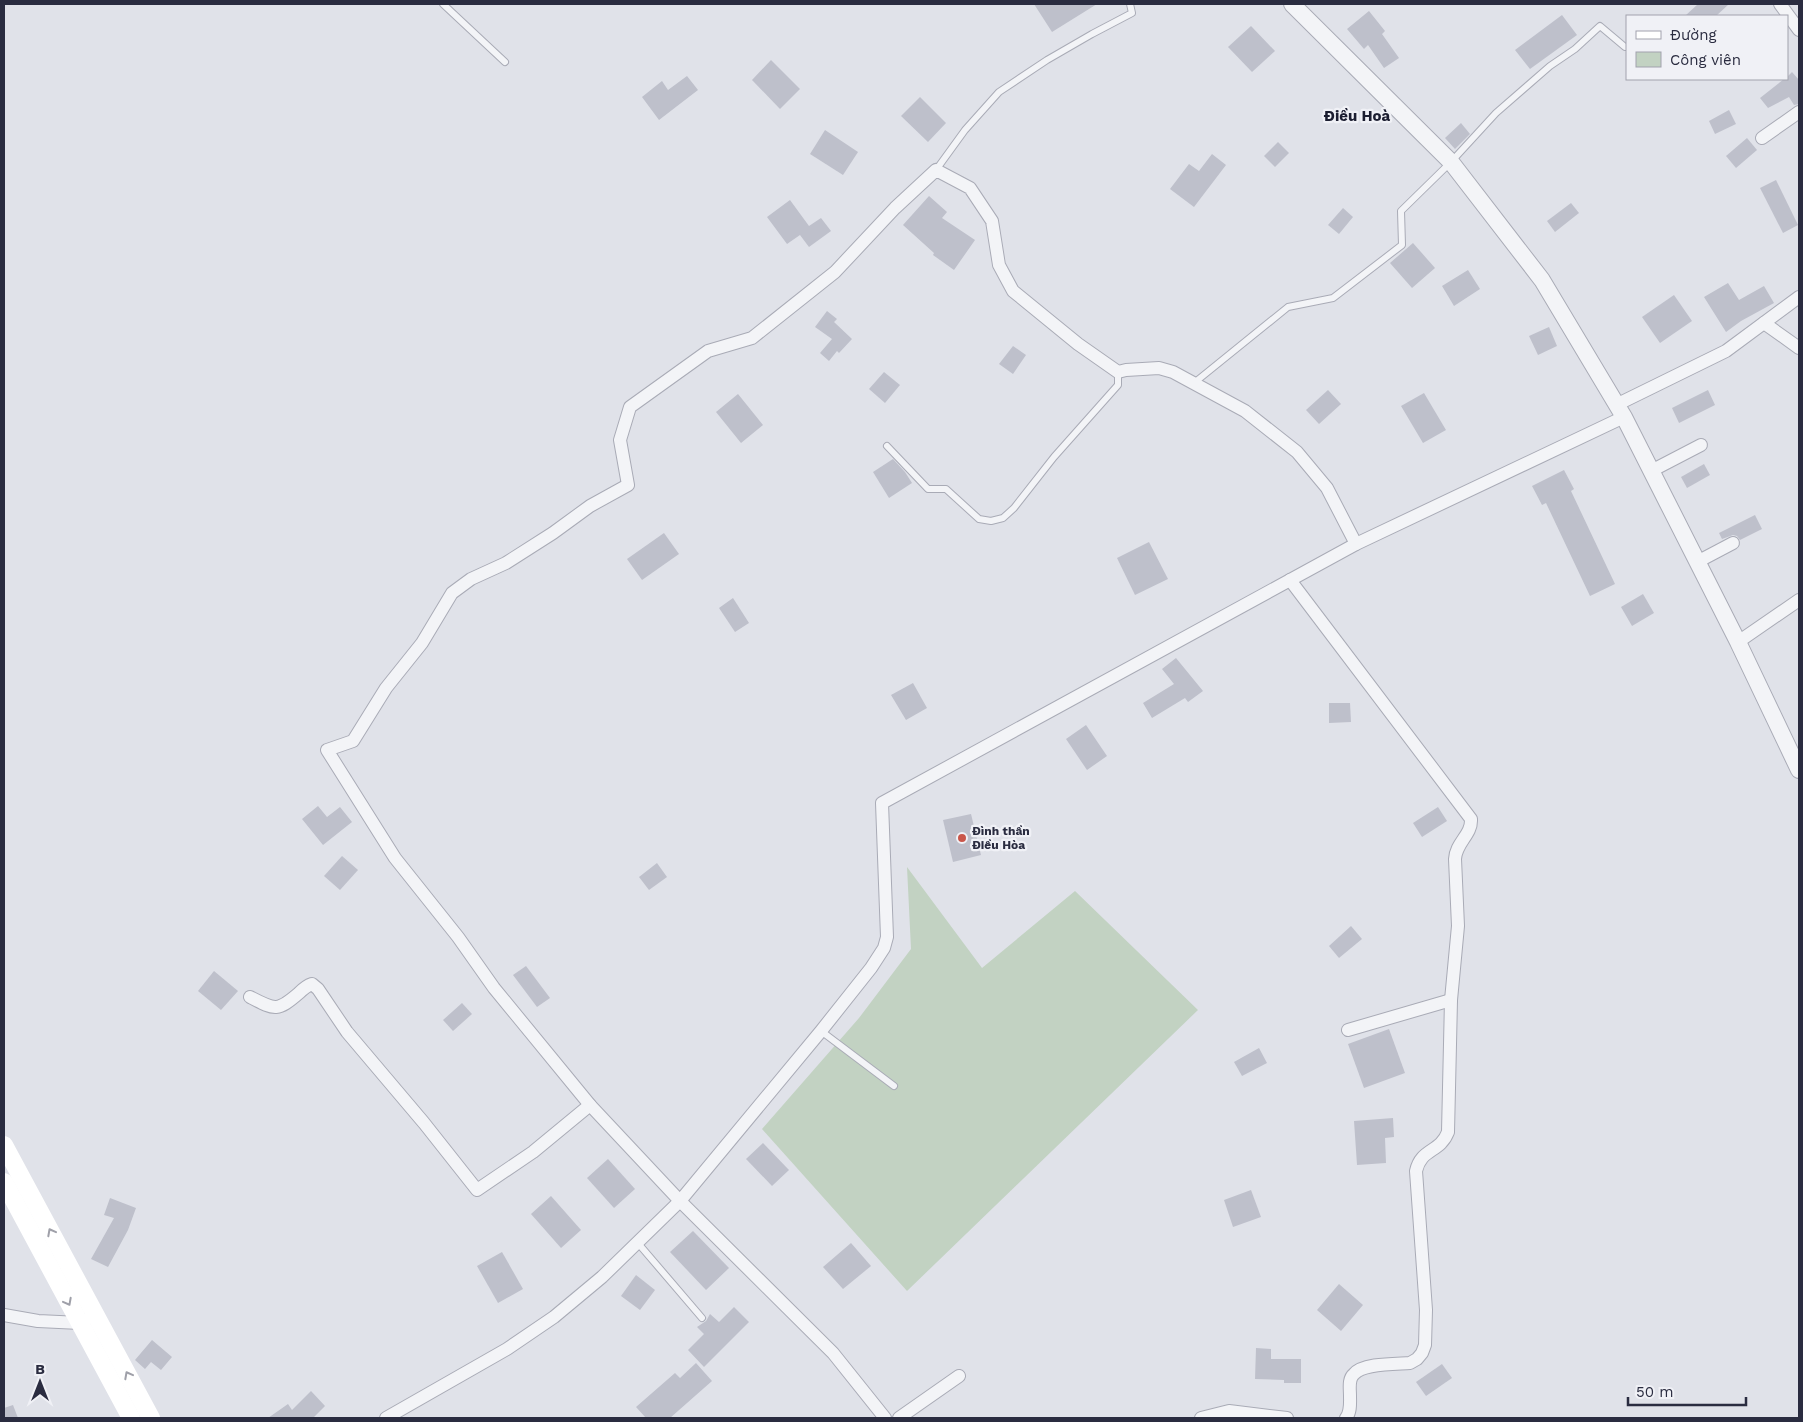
<svg xmlns="http://www.w3.org/2000/svg" width="1803" height="1422" viewBox="0 0 1803 1422" font-family="'Work Sans',sans-serif">
  <style>
    .green { fill: #c2d2c2 }
    .building { fill: #bec0cb }
    .lines { fill: none; stroke-linecap: round; stroke-linejoin: round }
    .service-casing { stroke: #a9abb6; stroke-width: 8 }
    .minor-casing { stroke: #a9abb6; stroke-width: 14 }
    .tertiary-casing { stroke: #a9abb6; stroke-width: 18 }
    .service { stroke: #f3f4f7; stroke-width: 6 }
    .minor { stroke: #f3f4f7; stroke-width: 12 }
    .tertiary { stroke: #f3f4f7; stroke-width: 16 }
    .secondary { stroke: #fff; stroke-width: 18 }
    .oneway { stroke: #9fa0a9 }
    .poi-dot { fill: #c9564a; stroke: #f0f1f6; stroke-width: 2 }
    .labels { text-anchor: middle; dominant-baseline: central; stroke-width: 4.5; stroke-linejoin: round; paint-order: stroke }
    .poi-label { font-size: 12px; font-weight: bold; fill: #2a2c40; stroke: #f0f1f6; text-anchor: start }
    .quarter-label { font-size: 15px; font-weight: bold; fill: #1c1e31; stroke: #f0f1f6 }
  </style>
  <rect width="100%" height="100%" fill="#e0e2e9"/>
  <polygon class="green" points="907,867 982,968 1075,891 1198,1010 907,1291 762,1129 859,1018 911,949"/>
  <g class="building">
    <polygon points="1034,4 1097,4 1052,32"/>
    <polygon points="1698,4 1729,4 1716,16 1685,16"/>
    <polygon points="1369,11 1385,31 1382,34 1399,58 1384,68 1368,45 1364,49 1347,29"/>
    <polygon points="1562,15 1577,35 1530,69 1515,50"/>
    <polygon points="1251,26 1275,51 1252,72 1228,47"/>
    <polygon points="771,60 800,89 780,109 752,80"/>
    <polygon points="1792,72 1799,80 1799,104 1794,105 1789,97 1768,108 1760,98 1784,79 1787,79 1787,77"/>
    <polygon points="687,76 698,90 659,120 642,97 662,81 668,90"/>
    <polygon points="920,97 946,123 928,142 901,116"/>
    <polygon points="1729,110 1736,124 1715,134 1709,121"/>
    <polygon points="1461,123 1470,134 1455,149 1445,138"/>
    <polygon points="825,130 858,152 843,175 810,154"/>
    <polygon points="1747,138 1757,150 1736,168 1726,156"/>
    <polygon points="1278,142 1289,153 1275,167 1264,156"/>
    <polygon points="1212,154 1226,165 1194,207 1170,189 1189,164 1199,171"/>
    <polygon points="1776,180 1798,225 1783,233 1760,188"/>
    <polygon points="929,196 947,212 942,218 975,240 954,270 933,255 934,253 903,225"/>
    <polygon points="790,200 809,226 821,218 831,231 809,247 800,235 787,244 767,217"/>
    <polygon points="1571,203 1579,213 1555,232 1547,221"/>
    <polygon points="1343,208 1353,217 1339,234 1328,225"/>
    <polygon points="1413,243 1435,268 1412,288 1390,263"/>
    <polygon points="1468,270 1480,289 1454,306 1442,286"/>
    <polygon points="1728,283 1739,300 1764,286 1774,303 1741,321 1726,332 1704,297"/>
    <polygon points="1674,295 1692,321 1660,343 1642,317"/>
    <polygon points="827,311 837,319 834,322 852,339 839,353 837,351 829,361 820,353 832,339 815,327"/>
    <polygon points="1549,327 1557,346 1538,355 1529,336"/>
    <polygon points="1013,346 1026,355 1013,374 999,364"/>
    <polygon points="884,372 900,385 885,403 869,389"/>
    <polygon points="1328,390 1341,404 1319,424 1306,410"/>
    <polygon points="1708,390 1715,405 1679,423 1672,408"/>
    <polygon points="1424,393 1446,430 1423,443 1401,406"/>
    <polygon points="738,394 763,425 741,443 716,412"/>
    <polygon points="893,459 905,472 912,483 889,498 873,472"/>
    <polygon points="1704,464 1710,475 1687,488 1681,477"/>
    <polygon points="1564,470 1574,489 1571,491 1615,584 1590,596 1546,503 1542,505 1532,486"/>
    <polygon points="1755,515 1762,529 1740,540 1737,536 1733,535 1722,539 1719,533"/>
    <polygon points="664,533 679,554 642,580 627,559"/>
    <polygon points="1149,542 1168,579 1135,595 1117,558"/>
    <polygon points="1643,594 1654,613 1632,626 1621,607"/>
    <polygon points="733,598 749,623 735,632 719,608"/>
    <polygon points="1176,658 1203,691 1188,702 1185,698 1152,718 1143,703 1174,684 1162,669"/>
    <polygon points="913,683 927,708 906,720 891,695"/>
    <polygon points="1329,703 1350,703 1351,722 1329,723"/>
    <polygon points="1086,725 1107,756 1087,770 1066,739"/>
    <polygon points="318,806 327,817 340,807 352,822 323,845 302,819"/>
    <polygon points="1438,807 1447,821 1422,837 1413,823"/>
    <polygon points="971,814 981,855 953,862 943,820"/>
    <polygon points="342,856 358,870 340,890 324,876"/>
    <polygon points="657,863 667,877 649,890 639,877"/>
    <polygon points="1351,926 1362,939 1339,958 1329,946"/>
    <polygon points="526,966 550,998 537,1007 513,975"/>
    <polygon points="214,971 238,991 221,1010 198,991"/>
    <polygon points="462,1003 472,1014 453,1031 443,1020"/>
    <polygon points="1389,1029 1405,1073 1364,1088 1348,1044"/>
    <polygon points="1259,1048 1267,1063 1242,1076 1234,1062"/>
    <polygon points="1393,1118 1394,1137 1385,1138 1386,1163 1357,1165 1354,1121"/>
    <polygon points="763,1143 789,1170 772,1186 746,1159"/>
    <polygon points="608,1159 635,1189 614,1208 587,1178"/>
    <polygon points="1251,1190 1261,1217 1233,1227 1224,1200"/>
    <polygon points="551,1196 581,1230 561,1248 531,1214"/>
    <polygon points="110,1198 136,1208 128,1230 108,1267 91,1259 114,1218 104,1215"/>
    <polygon points="693,1231 729,1268 706,1290 670,1252"/>
    <polygon points="851,1243 871,1266 843,1289 823,1267"/>
    <polygon points="502,1252 523,1289 498,1303 477,1266"/>
    <polygon points="636,1275 655,1290 640,1310 621,1296"/>
    <polygon points="1339,1284 1363,1305 1341,1331 1317,1310"/>
    <polygon points="734,1307 749,1322 704,1367 688,1350 704,1334 697,1327 706,1321 710,1314 719,1322"/>
    <polygon points="152,1340 172,1357 161,1370 151,1362 145,1369 135,1360"/>
    <polygon points="1256,1348 1271,1349 1271,1359 1301,1359 1301,1383 1284,1383 1284,1380 1255,1379"/>
    <polygon points="696,1363 712,1381 670,1418 646,1418 636,1407 675,1373 680,1378"/>
    <polygon points="1442,1364 1452,1378 1426,1396 1416,1382"/>
    <polygon points="311,1391 325,1406 313,1418 268,1418 288,1404 292,1410"/>
    <polygon points="13,1405 18,1418 4,1418 4,1408"/>
  </g>
  <g class="lines">
    <defs>
      <g id="service">
        <polyline points="443,4 505,62"/>
        <polyline points="936,170 965,130 999,92 1047,60 1092,34 1132,13 1130,4"/>
        <polyline points="1194,383 1288,307 1333,298 1402,245 1401,211 1451,162 1496,113 1550,66 1575,49 1600,26 1625,47 1627,47"/>
        <polyline points="887,446 928,489 946,489 979,519 991,521 1003,518 1014,508 1054,457 1118,385 1118,372"/>
        <polyline points="821,1031 894,1086"/>
        <polyline points="637,1242 702,1318"/>
      </g>
      <g id="minor">
        <polyline points="1780,4 1799,30"/>
        <polyline points="1762,138 1799,112"/>
        <polyline points="1764,323 1799,348"/>
        <polyline points="1616,405 1726,351 1799,297"/>
        <polyline points="1651,471 1701,445"/>
        <polyline points="1697,562 1733,543"/>
        <path d="M1290,580L1471,819C1472,835 1456,842 1455,859L1458,926L1451,1000L1448,1132C1440,1153 1421,1148 1416,1171L1426,1310L1425,1345L1422,1353L1417,1359L1410,1363C1396,1364 1363,1363 1354,1374C1348,1379 1350,1388 1350,1396C1350,1403 1351,1412 1346,1418"/>
        <polyline points="1738,642 1799,600"/>
        <path d="M250,997C275,1010 277,1012 299,993C303,989 306,986 312,984L318,989L347,1032L424,1123L477,1190L533,1152L590,1105"/>
        <polyline points="1348,1030 1451,1000"/>
        <polyline points="4,1315 38,1321 80,1323 85,1320"/>
        <polyline points="386,1418 507,1349 554,1317 602,1277 680,1201 821,1031 871,968 884,948 887,937 882,803 1356,544 1624,417"/>
        <polyline points="885,1418 833,1353 680,1201 590,1105 494,988 458,937 395,858 327,750 353,741 386,688 422,643 452,593 471,579 506,563 553,533 590,506 628,485 620,440 630,407 708,351 752,338 835,272 895,208 936,170 970,188 992,221 999,265 1013,291 1078,344 1118,372 1126,370 1159,368 1173,372 1245,411 1297,452 1327,488 1356,544"/>
        <polyline points="899,1418 959,1376"/>
        <polyline points="1201,1418 1229,1411 1287,1418"/>
      </g>
      <polyline id="tertiary" points="1292,4 1451,162 1542,280 1624,417 1738,642 1799,770"/>
    </defs>
    <use href="#service" class="service-casing"/>
    <use href="#minor" class="minor-casing"/>
    <use href="#tertiary" class="tertiary-casing"/>
    <use href="#service" class="service"/>
    <use href="#minor" class="minor"/>
    <use href="#tertiary" class="tertiary"/>
    <g class="secondary">
      <polyline points="4,1145 151,1418"/>
      <polyline points="4,1182 131,1418"/>
    </g>
  </g>
  <defs><path id="oneway-chevron" d="M-2-3.5L2.5 0L-2 3.5" fill="none" stroke-width="1.6" stroke-linecap="round" stroke-linejoin="round" transform="scale(1.25)"/></defs>
  <g class="oneway">
    <use href="#oneway-chevron" transform="translate(51 1232) rotate(-118)"/>
    <use href="#oneway-chevron" transform="translate(68 1302) rotate(62)"/>
    <use href="#oneway-chevron" transform="translate(128 1375) rotate(-118)"/>
  </g>
  <circle class="poi-dot" cx="962" cy="838" r="5"/>
  <g class="labels">
    <g class="poi-label">
      <text x="972" y="831">Đình thần<tspan x="972" dy="14">Điều Hòa</tspan></text>
    </g>
    <g class="quarter-label">
      <text x="1357" y="116">Điều Hoà</text>
    </g>
  </g>
  <rect width="1803" height="1422" fill="none" stroke="#2a2c40" stroke-width="10"/>
  <rect x="1626" y="15" width="162" height="65" fill="#f0f1f6" stroke="#a1a2ad"/>
  <rect x="1636" y="31" width="25" height="8" fill="#ffffff" stroke="#a1a2ad"/>
  <text x="1670" y="40" font-size="15" fill="#2a2c40">Đường</text>
  <rect x="1636" y="52" width="25" height="15" fill="#c2d2c2" stroke="#a1a2ad"/>
  <text x="1670" y="65" font-size="15" fill="#2a2c40">Công viên</text>
  <g transform="translate(40 1382)" stroke="#f0f1f6" stroke-width="4" paint-order="stroke">
  <path d="M0-4L9 19L0 12L-9 19Z" fill="#2a2c40"/>
  <text y="-8" font-size="14" font-weight="bold" text-anchor="middle" fill="#2a2c40">B</text>
  </g>
  <path d="M1628 1397v8h118v-8" fill="none" stroke="#2a2c40" stroke-width="2.5"/>
  <text x="1636" y="1397" font-size="15" fill="#2a2c40" stroke="#f0f1f6" stroke-width="4" paint-order="stroke">50 m</text>
</svg>
